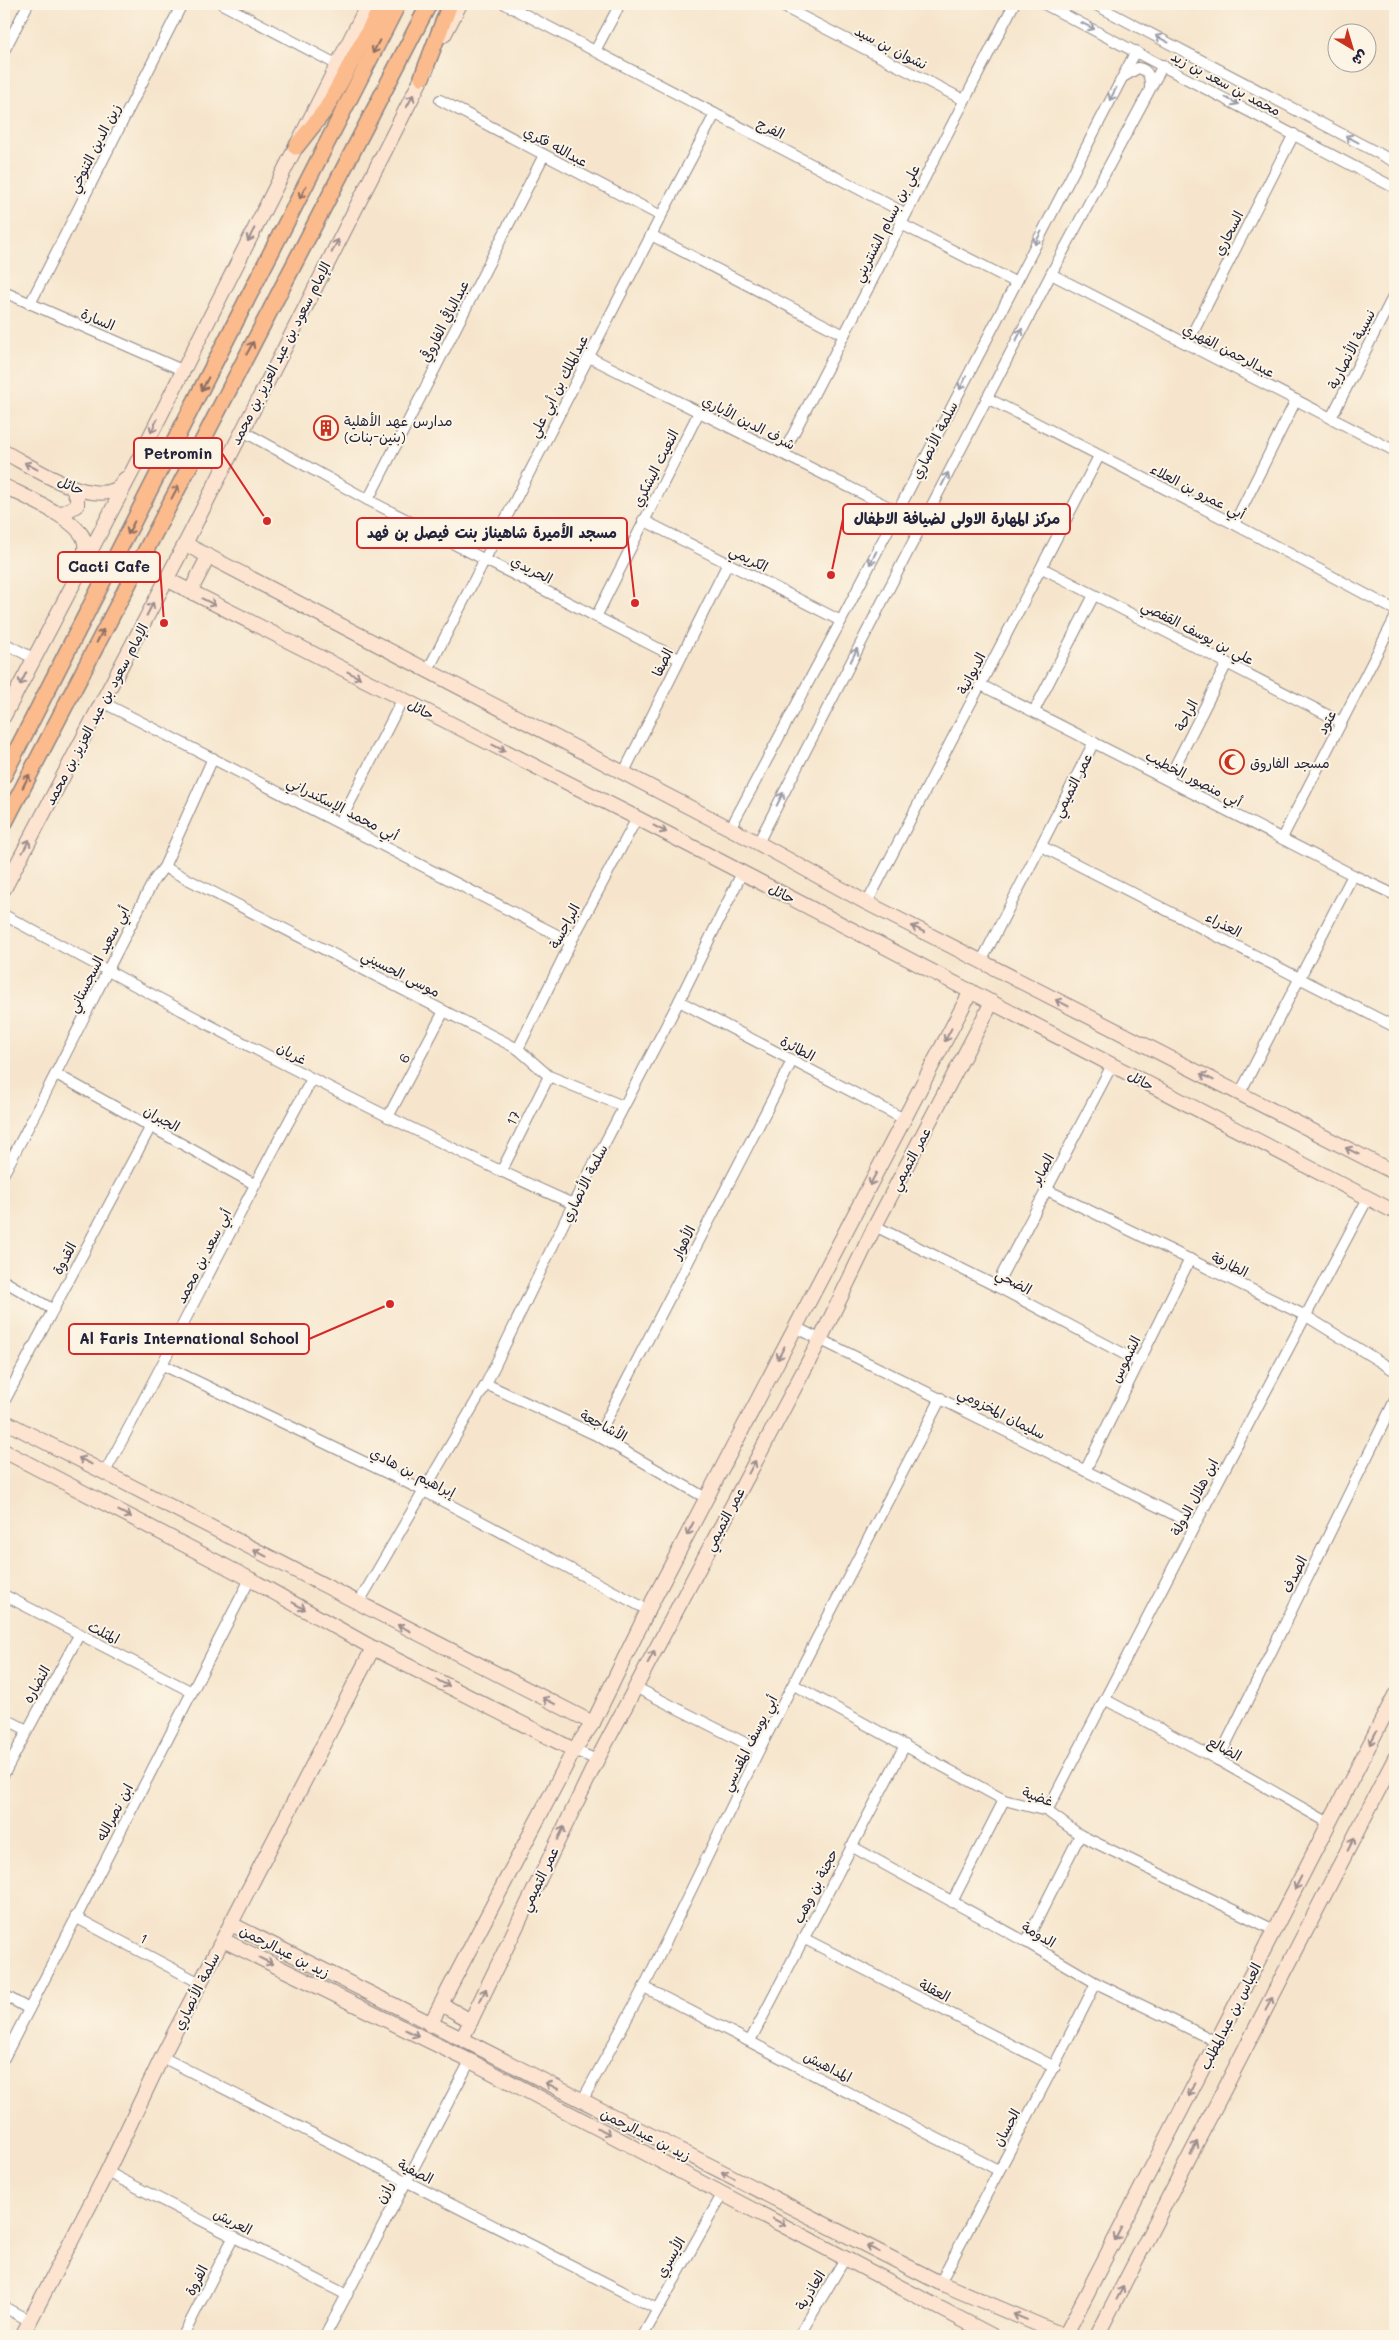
<svg xmlns="http://www.w3.org/2000/svg" width="1399" height="2340" viewBox="0 0 1399 2340" font-family="Mali,'Playpen Sans Arabic',sans-serif">
  <style>
    .lines { fill: none; stroke-linecap: round; stroke-linejoin: round }
    .street-casing { stroke: #8c8484; stroke-width: 12 }
    .secondary-casing { stroke: #8c8484; stroke-width: 16 }
    .primary-casing { stroke: #8c8484; stroke-width: 18 }
    .street { stroke: #fff; stroke-width: 10 }
    .secondary { stroke: #fde4d1; stroke-width: 14 }
    .primary { stroke: #fbbb8c; stroke-width: 15 }
    .oneway { stroke: #9c9ca7 }
    .oneway2 { stroke: #8e6e64 }
    .oneway3 { stroke: #9a8d8e }
    .labels { text-anchor: middle; dominant-baseline: central; stroke-width: 4; stroke-linejoin: round; paint-order: stroke }
    .street-label { font-size: 14px; fill: #22223b; stroke: #fcf5e5 }
    .poi-label { font-size: 14px; fill: #22223b; stroke: #fcf5e5; text-anchor: start }
    .leader { fill: none; stroke: #d62828; stroke-width: 2 }
    .callout-dot { fill: #d62828; stroke: #fcf5e5; stroke-width: 2 }
    .callout { fill: #fcf5e5; stroke: #d62828; stroke-width: 2 }
    .callout-label { font-size: 15px; text-anchor: middle; font-weight: bold; fill: #22223b }
  </style>
  <rect width="100%" height="100%" fill="#fcf5e5"/>
  <filter id="ink" filterUnits="userSpaceOnUse"><feTurbulence type="fractalNoise" baseFrequency=".02" numOctaves="2"/><feDisplacementMap in="SourceGraphic" scale="10" xChannelSelector="R" yChannelSelector="G"/><feConvolveMatrix kernelMatrix="1 2 1 2 8 2 1 2 1" color-interpolation-filters="sRGB"/></filter>
  <filter id="wash" filterUnits="userSpaceOnUse"><feTurbulence type="fractalNoise" baseFrequency=".0096" numOctaves="4" result="noise"/><feDisplacementMap in="SourceGraphic" scale="20" xChannelSelector="R" yChannelSelector="G"/><feGaussianBlur stdDeviation="1.12" result="paint"/><feColorMatrix in="noise" values="0 0 0 0 0 0 0 0 0 0 0 0 0 0 0 0 0 1.4 0 .05"/><feComposite in="paint" operator="in"/></filter>
  <g filter="url(#wash)">
    <rect width="100%" height="100%" fill="#f6e5cc"/>
  </g>
  <g filter="url(#ink)">
    <g class="lines">
      <defs>
        <g id="street">
          <polyline points="222,4 336,64"/>
          <polyline points="505,4 899,210 901,224 1015,282"/>
          <polyline points="778,4 964,100"/>
          <polyline points="1044,4 1395,188"/>
          <polyline points="1094,4 1395,162"/>
          <polyline points="4,51 28,4"/>
          <polyline points="595,51 620,4"/>
          <path d="M1123,77L1138,68C1149,70 1150,77 1150,88"/>
          <polyline points="440,100 661,216"/>
          <polyline points="651,235 844,335"/>
          <polyline points="1051,274 1395,451"/>
          <polyline points="4,292 182,370"/>
          <polyline points="30,304 182,4"/>
          <polyline points="1187,344 1294,134"/>
          <polyline points="589,357 897,511"/>
          <polyline points="987,398 1234,524 1395,610"/>
          <polyline points="1331,418 1395,293"/>
          <polyline points="241,430 368,500 679,659"/>
          <polyline points="783,454 1014,4"/>
          <polyline points="368,500 544,155"/>
          <polyline points="643,520 841,621"/>
          <polyline points="1234,524 1296,400"/>
          <polyline points="1042,568 1341,722"/>
          <polyline points="596,617 699,412"/>
          <polyline points="4,643 33,658"/>
          <polyline points="427,672 661,216 715,114"/>
          <polyline points="981,685 1353,875 1395,895"/>
          <polyline points="102,702 571,942"/>
          <polyline points="1034,711 1094,595"/>
          <polyline points="623,774 728,563"/>
          <polyline points="1168,780 1227,663"/>
          <polyline points="340,822 402,700"/>
          <polyline points="730,829 841,621 1136,51"/>
          <polyline points="1282,838 1395,618"/>
          <polyline points="758,843 1051,274 1163,65"/>
          <polyline points="1041,846 1395,1027"/>
          <polyline points="164,867 518,1049 549,1076 623,1106"/>
          <polyline points="867,903 1099,456"/>
          <path d="M4,915C191,1016 378,1117 573,1204"/>
          <polyline points="981,962 1094,742"/>
          <polyline points="679,1001 904,1119"/>
          <polyline points="518,1049 571,942 637,818"/>
          <polyline points="56,1074 254,1184"/>
          <polyline points="1240,1093 1353,875"/>
          <polyline points="388,1117 444,1011"/>
          <polyline points="501,1172 549,1076"/>
          <path d="M4,1173C56,1076 103,977 154,880L164,867L213,758"/>
          <polyline points="1047,1190 1306,1316 1395,1371"/>
          <polyline points="875,1226 996,1286 1139,1362"/>
          <polyline points="4,1281 52,1309"/>
          <polyline points="996,1286 1112,1065"/>
          <polyline points="795,1327 1195,1525"/>
          <polyline points="163,1365 422,1490 648,1610"/>
          <polyline points="486,1384 598,1436 706,1498"/>
          <polyline points="4,1402 150,1128"/>
          <polyline points="598,1436 792,1061"/>
          <polyline points="1085,1471 1190,1259"/>
          <path d="M105,1472C176,1342 240,1208 312,1079"/>
          <polyline points="4,1595 192,1692"/>
          <polyline points="358,1604 486,1384 573,1204 679,1001 742,873"/>
          <polyline points="794,1685 1004,1800 1047,1811 1080,1835 1274,1930"/>
          <polyline points="635,1687 759,1750"/>
          <polyline points="1106,1700 1218,1760 1329,1823"/>
          <polyline points="4,1718 27,1730"/>
          <polyline points="574,1750 597,1760"/>
          <polyline points="1218,1760 1395,1400"/>
          <polyline points="4,1774 79,1635"/>
          <polyline points="1047,1811 1195,1525 1368,1198"/>
          <polyline points="851,1846 1026,1942 1096,1983 1217,2042"/>
          <polyline points="952,1902 1004,1800"/>
          <polyline points="75,1917 200,1983"/>
          <polyline points="803,1938 1055,2067"/>
          <polyline points="1026,1942 1080,1835"/>
          <polyline points="644,1987 998,2170"/>
          <polyline points="4,1995 29,2009"/>
          <polyline points="750,2041 905,1745"/>
          <polyline points="162,2057 657,2309"/>
          <polyline points="4,2058 250,1579"/>
          <polyline points="582,2101 644,1987 759,1750 941,1398"/>
          <polyline points="107,2172 347,2295"/>
          <path d="M940,2283C992,2183 1046,2084 1096,1983"/>
          <polyline points="4,2307 30,2321"/>
          <polyline points="183,2336 234,2236"/>
          <polyline points="325,2336 470,2061"/>
          <polyline points="643,2336 723,2193"/>
          <polyline points="799,2336 846,2257"/>
        </g>
        <g id="secondary">
          <polyline points="444,35 460,4"/>
          <path d="M4,452C31,466 84,503 115,490C119,488 122,482 125,479"/>
          <path d="M4,486C23,496 84,521 85,544C86,549 84,555 83,560"/>
          <polyline points="53,512 64,513 77,505 77,497 71,486"/>
          <polyline points="185,544 758,843 867,903 1395,1173"/>
          <polyline points="166,579 637,818 1395,1212"/>
          <polyline points="190,592 208,557"/>
          <polyline points="4,716 134,468 368,4"/>
          <polyline points="4,889 185,544 427,68"/>
          <polyline points="4,1421 593,1723"/>
          <polyline points="4,1451 250,1579 373,1648 574,1750"/>
          <polyline points="231,1924 462,2039 940,2283 1065,2336"/>
          <polyline points="223,1940 470,2061 993,2336"/>
          <polyline points="441,2004 471,2021"/>
          <polyline points="430,2025 574,1750 593,1723 648,1610 971,991"/>
          <polyline points="462,2039 597,1760 821,1338 875,1226 992,1002"/>
          <polyline points="22,2336 107,2172 162,2057 373,1648"/>
          <polyline points="1065,2336 1395,1695"/>
          <polyline points="1097,2336 1395,1758"/>
        </g>
        <g id="primary">
          <polyline points="422,77 450,4"/>
          <polyline points="296,147 326,109 383,4"/>
          <polyline points="4,775 398,4"/>
          <polyline points="4,824 429,4"/>
        </g>
      </defs>
      <use href="#street" class="street-casing"/>
      <use href="#secondary" class="secondary-casing"/>
      <use href="#primary" class="primary-casing"/>
      <use href="#street" class="street"/>
      <use href="#secondary" class="secondary"/>
      <use href="#primary" class="primary"/>
    </g>
    <defs><path id="oneway-shaft" d="M-6 0H5M1.5-3L5.5 0L1.5 3" fill="none" stroke-width="1.6" stroke-linecap="round" stroke-linejoin="round" transform="scale(1.25)"/></defs>
    <g class="oneway">
      <use href="#oneway-shaft" transform="translate(1088 26) rotate(27)"/>
      <use href="#oneway-shaft" transform="translate(1162 39) rotate(-152)"/>
      <use href="#oneway-shaft" transform="translate(1113 94) rotate(118)"/>
      <use href="#oneway-shaft" transform="translate(1232 101) rotate(28)"/>
      <use href="#oneway-shaft" transform="translate(1352 139) rotate(-152)"/>
      <use href="#oneway-shaft" transform="translate(1038 238) rotate(118)"/>
      <use href="#oneway-shaft" transform="translate(1019 335) rotate(-63)"/>
      <use href="#oneway-shaft" transform="translate(963 383) rotate(117)"/>
      <use href="#oneway-shaft" transform="translate(945 479) rotate(-63)"/>
      <use href="#oneway-shaft" transform="translate(873 558) rotate(117)"/>
      <use href="#oneway-shaft" transform="translate(854 655) rotate(-63)"/>
      <use href="#oneway-shaft" transform="translate(780 799) rotate(-63)"/>
    </g>
    <g class="oneway2">
      <use href="#oneway-shaft" transform="translate(376 47) rotate(117)"/>
      <use href="#oneway-shaft" transform="translate(303 192) rotate(117)"/>
      <use href="#oneway-shaft" transform="translate(250 348) rotate(-62)"/>
      <use href="#oneway-shaft" transform="translate(205 384) rotate(117)"/>
      <use href="#oneway-shaft" transform="translate(175 492) rotate(-62)"/>
      <use href="#oneway-shaft" transform="translate(131 528) rotate(117)"/>
      <use href="#oneway-shaft" transform="translate(100 636) rotate(-63)"/>
      <use href="#oneway-shaft" transform="translate(26 781) rotate(-63)"/>
    </g>
    <g class="oneway3">
      <use href="#oneway-shaft" transform="translate(410 101) rotate(-62)"/>
      <use href="#oneway-shaft" transform="translate(251 235) rotate(117)"/>
      <use href="#oneway-shaft" transform="translate(335 246) rotate(-63)"/>
      <use href="#oneway-shaft" transform="translate(154 426) rotate(116)"/>
      <use href="#oneway-shaft" transform="translate(31 466) rotate(-152)"/>
      <use href="#oneway-shaft" transform="translate(209 602) rotate(27)"/>
      <use href="#oneway-shaft" transform="translate(150 609) rotate(-63)"/>
      <use href="#oneway-shaft" transform="translate(354 675) rotate(27)"/>
      <use href="#oneway-shaft" transform="translate(23 679) rotate(117)"/>
      <use href="#oneway-shaft" transform="translate(499 748) rotate(27)"/>
      <use href="#oneway-shaft" transform="translate(660 829) rotate(28)"/>
      <use href="#oneway-shaft" transform="translate(26 846) rotate(-62)"/>
      <use href="#oneway-shaft" transform="translate(918 929) rotate(-153)"/>
      <use href="#oneway-shaft" transform="translate(1062 1003) rotate(-153)"/>
      <use href="#oneway-shaft" transform="translate(948 1035) rotate(118)"/>
      <use href="#oneway-shaft" transform="translate(1207 1077) rotate(-153)"/>
      <use href="#oneway-shaft" transform="translate(1352 1151) rotate(-153)"/>
      <use href="#oneway-shaft" transform="translate(873 1179) rotate(118)"/>
      <use href="#oneway-shaft" transform="translate(781 1353) rotate(118)"/>
      <use href="#oneway-shaft" transform="translate(85 1461) rotate(-153)"/>
      <use href="#oneway-shaft" transform="translate(752 1467) rotate(-62)"/>
      <use href="#oneway-shaft" transform="translate(125 1514) rotate(27)"/>
      <use href="#oneway-shaft" transform="translate(690 1529) rotate(117)"/>
      <use href="#oneway-shaft" transform="translate(260 1553) rotate(-152)"/>
      <use href="#oneway-shaft" transform="translate(299 1606) rotate(29)"/>
      <use href="#oneway-shaft" transform="translate(404 1628) rotate(-153)"/>
      <use href="#oneway-shaft" transform="translate(651 1657) rotate(-62)"/>
      <use href="#oneway-shaft" transform="translate(443 1683) rotate(27)"/>
      <use href="#oneway-shaft" transform="translate(549 1701) rotate(-153)"/>
      <use href="#oneway-shaft" transform="translate(1373 1738) rotate(117)"/>
      <use href="#oneway-shaft" transform="translate(561 1833) rotate(-64)"/>
      <use href="#oneway-shaft" transform="translate(1351 1844) rotate(-63)"/>
      <use href="#oneway-shaft" transform="translate(1298 1883) rotate(117)"/>
      <use href="#oneway-shaft" transform="translate(266 1961) rotate(26)"/>
      <use href="#oneway-shaft" transform="translate(483 1995) rotate(-64)"/>
      <use href="#oneway-shaft" transform="translate(1269 2004) rotate(-62)"/>
      <use href="#oneway-shaft" transform="translate(412 2033) rotate(26)"/>
      <use href="#oneway-shaft" transform="translate(552 2086) rotate(-153)"/>
      <use href="#oneway-shaft" transform="translate(1192 2090) rotate(117)"/>
      <use href="#oneway-shaft" transform="translate(604 2131) rotate(27)"/>
      <use href="#oneway-shaft" transform="translate(1194 2148) rotate(-63)"/>
      <use href="#oneway-shaft" transform="translate(728 2175) rotate(-153)"/>
      <use href="#oneway-shaft" transform="translate(779 2222) rotate(28)"/>
      <use href="#oneway-shaft" transform="translate(1118 2234) rotate(117)"/>
      <use href="#oneway-shaft" transform="translate(873 2249) rotate(-153)"/>
      <use href="#oneway-shaft" transform="translate(1120 2293) rotate(-62)"/>
      <use href="#oneway-shaft" transform="translate(1020 2317) rotate(-157)"/>
    </g>
  </g>
  <defs>
    <symbol id="building-ring" viewBox="-11 -11 22 22"><circle r="9.5" fill="#fcf5e5" stroke="#c8321e" stroke-width="1.5"/><path d="M-4-6H4V6H1V3H-1V6H-4ZM-2.5-4.3h1.7v1.8h-1.7ZM.8-4.3h1.7v1.8H.8ZM-2.5-1h1.7V.8h-1.7ZM.8-1h1.7V.8H.8Z" fill="#c8321e"/></symbol>
    <symbol id="mosque-ring" viewBox="-11 -11 22 22"><circle r="9.5" fill="#fcf5e5" stroke="#c8321e" stroke-width="1.5"/><path d="M3.5-4.9A6 6 0 1 0 3.5 4.9A5 5 0 1 1 3.5-4.9Z" fill="#c8321e"/></symbol>
  </defs>
  <g fill-rule="evenodd">
    <use href="#building-ring" x="312" y="414" width="28" height="28"/>
    <use href="#mosque-ring" x="1218" y="748" width="28" height="28"/>
  </g>
  <g class="labels">
    <g class="street-label">
      <text transform="translate(891 47) rotate(27)">نشوان بن سيد</text>
      <text transform="translate(1226 83) rotate(28)">محمد بن سعد بن زيد</text>
      <text transform="translate(771 128) rotate(27)">الفرج</text>
      <text transform="translate(556 146) rotate(28)">عبدالله فكري</text>
      <text transform="translate(94 148) rotate(-63)">زين الدين التنوخي</text>
      <text transform="translate(886 223) rotate(-63)">علي بن بسام الشنتريني</text>
      <text transform="translate(1228 233) rotate(-63)">السحاري</text>
      <text transform="translate(98 319) rotate(23)">السارة</text>
      <text transform="translate(444 321) rotate(-63)">عبدالباقي الفاروقي</text>
      <text transform="translate(1351 349) rotate(-63)">نسيبة الأنصارية</text>
      <text transform="translate(1229 350) rotate(27)">عبدالرحمن الفهري</text>
      <text transform="translate(280 353) rotate(-63)">الإمام سعود بن عبد العزيز بن محمد</text>
      <text transform="translate(558 386) rotate(-63)">عبدالملك بن أبي علي</text>
      <text transform="translate(749 422) rotate(27)">شرف الدين الأباري</text>
      <text transform="translate(934 440) rotate(-63)">سلمة الأنصاري</text>
      <text transform="translate(655 468) rotate(-63)">النعيت اليشكري</text>
      <text transform="translate(71 485) rotate(22)">حائل</text>
      <text transform="translate(1198 491) rotate(27)">أبي عمرو بن العلاء</text>
      <text transform="translate(749 558) rotate(27)">الكريمي</text>
      <text transform="translate(532 569) rotate(27)">الحريدي</text>
      <text transform="translate(1198 632) rotate(27)">علي بن يوسف القفصي</text>
      <text transform="translate(662 662) rotate(-64)">الصفا</text>
      <text transform="translate(971 673) rotate(-63)">الديوانية</text>
      <text transform="translate(421 709) rotate(27)">حائل</text>
      <text transform="translate(96 714) rotate(-62)">الإمام سعود بن عبد العزيز بن محمد</text>
      <text transform="translate(1186 715) rotate(-63)">الراحة</text>
      <text transform="translate(1326 722) rotate(-63)">عتود</text>
      <text transform="translate(1194 778) rotate(27)">أبي منصور الخطيب</text>
      <text transform="translate(1072 785) rotate(-63)">عمر التميمي</text>
      <text transform="translate(343 808) rotate(27)">أبي محمد الإسكندراني</text>
      <text transform="translate(782 893) rotate(27)">حائل</text>
      <text transform="translate(1224 924) rotate(27)">العذراء</text>
      <text transform="translate(564 926) rotate(-62)">البراجسة</text>
      <text transform="translate(98 959) rotate(-63)">أبي سعيد السجستاني</text>
      <text transform="translate(401 973) rotate(27)">موسى الحسيني</text>
      <text transform="translate(798 1048) rotate(28)">الطائرة</text>
      <text transform="translate(292 1053) rotate(28)">غريان</text>
      <text transform="translate(404 1058) rotate(-62)">6</text>
      <text transform="translate(1141 1080) rotate(28)">حائل</text>
      <text transform="translate(162 1118) rotate(29)">الجبران</text>
      <text transform="translate(513 1118) rotate(-64)">17</text>
      <text transform="translate(910 1159) rotate(-62)">عمر التميمي</text>
      <text transform="translate(1042 1169) rotate(-62)">الصابر</text>
      <text transform="translate(584 1183) rotate(-63)">سلمة الأنصاري</text>
      <text transform="translate(683 1242) rotate(-63)">الأهوار</text>
      <text transform="translate(203 1256) rotate(-63)">أبي سعد بن محمد</text>
      <text transform="translate(64 1258) rotate(-62)">القدوة</text>
      <text transform="translate(1230 1264) rotate(26)">الطارفة</text>
      <text transform="translate(1014 1281) rotate(29)">الضحي</text>
      <text transform="translate(1125 1359) rotate(-64)">الشموس</text>
      <text transform="translate(1002 1413) rotate(27)">سليمان المخزومي</text>
      <text transform="translate(604 1425) rotate(28)">الأشاجعة</text>
      <text transform="translate(413 1472) rotate(27)">إبراهيم بن هادي</text>
      <text transform="translate(1194 1497) rotate(-62)">ابن هلال الدولة</text>
      <text transform="translate(724 1519) rotate(-62)">عمر التميمي</text>
      <text transform="translate(1294 1574) rotate(-64)">الصدف</text>
      <text transform="translate(104 1632) rotate(27)">المثلث</text>
      <text transform="translate(36 1684) rotate(-61)">النضاره</text>
      <text transform="translate(749 1743) rotate(-63)">أبي يوسف المقدسي</text>
      <text transform="translate(1225 1748) rotate(29)">الضالع</text>
      <text transform="translate(1038 1796) rotate(19)">غضية</text>
      <text transform="translate(114 1812) rotate(-62)">ابن نصرالله</text>
      <text transform="translate(539 1879) rotate(-64)">عمر التميمي</text>
      <text transform="translate(815 1886) rotate(-63)">حجنة بن وهب</text>
      <text transform="translate(1039 1934) rotate(30)">الدومة</text>
      <text transform="translate(144 1938) rotate(28)">1</text>
      <text transform="translate(285 1951) rotate(27)">زيد بن عبدالرحمن</text>
      <text transform="translate(935 1990) rotate(27)">العقلة</text>
      <text transform="translate(196 1991) rotate(-63)">سلمة الأنصاري</text>
      <text transform="translate(1230 2016) rotate(-63)">العباس بن عبدالمطلب</text>
      <text transform="translate(828 2066) rotate(27)">المداهيش</text>
      <text transform="translate(1006 2127) rotate(-61)">الحسان</text>
      <text transform="translate(646 2134) rotate(27)">زيد بن عبدالرحمن</text>
      <text transform="translate(416 2171) rotate(27)">الصفية</text>
      <text transform="translate(384 2192) rotate(-63)">رازن</text>
      <text transform="translate(233 2221) rotate(27)">العريش</text>
      <text transform="translate(670 2257) rotate(-60)">الأيسري</text>
      <text transform="translate(196 2280) rotate(-63)">الفروة</text>
      <text transform="translate(810 2290) rotate(-59)">العاذرية</text>
    </g>
    <g class="poi-label">
      <text x="344" y="420">مدارس عهد الأهلية<tspan x="344" dy="16">(بنين-بنات)</tspan></text>
      <text x="1250" y="762">مسجد الفاروق</text>
    </g>
  </g>
  <path class="leader" d="M267 521L222 453M831 575L843 519M635 603L627 533M164 623L160 567M390 1304L309 1339"/>
  <g class="callout-dot">
    <circle cx="267" cy="521" r="5"/>
    <circle cx="831" cy="575" r="5"/>
    <circle cx="635" cy="603" r="5"/>
    <circle cx="164" cy="623" r="5"/>
    <circle cx="390" cy="1304" r="5"/>
  </g>
  <g class="callout">
    <rect x="134" y="438" width="88" height="30" rx="5"/>
    <rect x="843" y="504" width="227" height="30" rx="5"/>
    <rect x="357" y="518" width="270" height="30" rx="5"/>
    <rect x="58" y="552" width="102" height="30" rx="5"/>
    <rect x="69" y="1324" width="240" height="30" rx="5"/>
  </g>
  <g class="callout-label">
    <text x="178" y="459">Petromin</text>
    <text x="957" y="524">مركز المهارة الاولى لضيافة الاطفال</text>
    <text x="492" y="538">مسجد الأميرة شاهيناز بنت فيصل بن فهد</text>
    <text x="109" y="572">Cacti Cafe</text>
    <text x="189" y="1344">Al Faris International School</text>
  </g>
  <rect width="1399" height="2340" fill="none" stroke="#fcf5e5" stroke-width="20"/>
  <g transform="translate(1352 48) rotate(142)"><circle r="24" fill="#fcf5e5" stroke="#a5a1a1"/>
  <path d="M0-4L9 19L0 12L-9 19Z" fill="#c8321e"/>
  <text y="-8" font-size="14" font-weight="bold" text-anchor="middle" fill="#22223b">ش</text>
  </g>
</svg>
